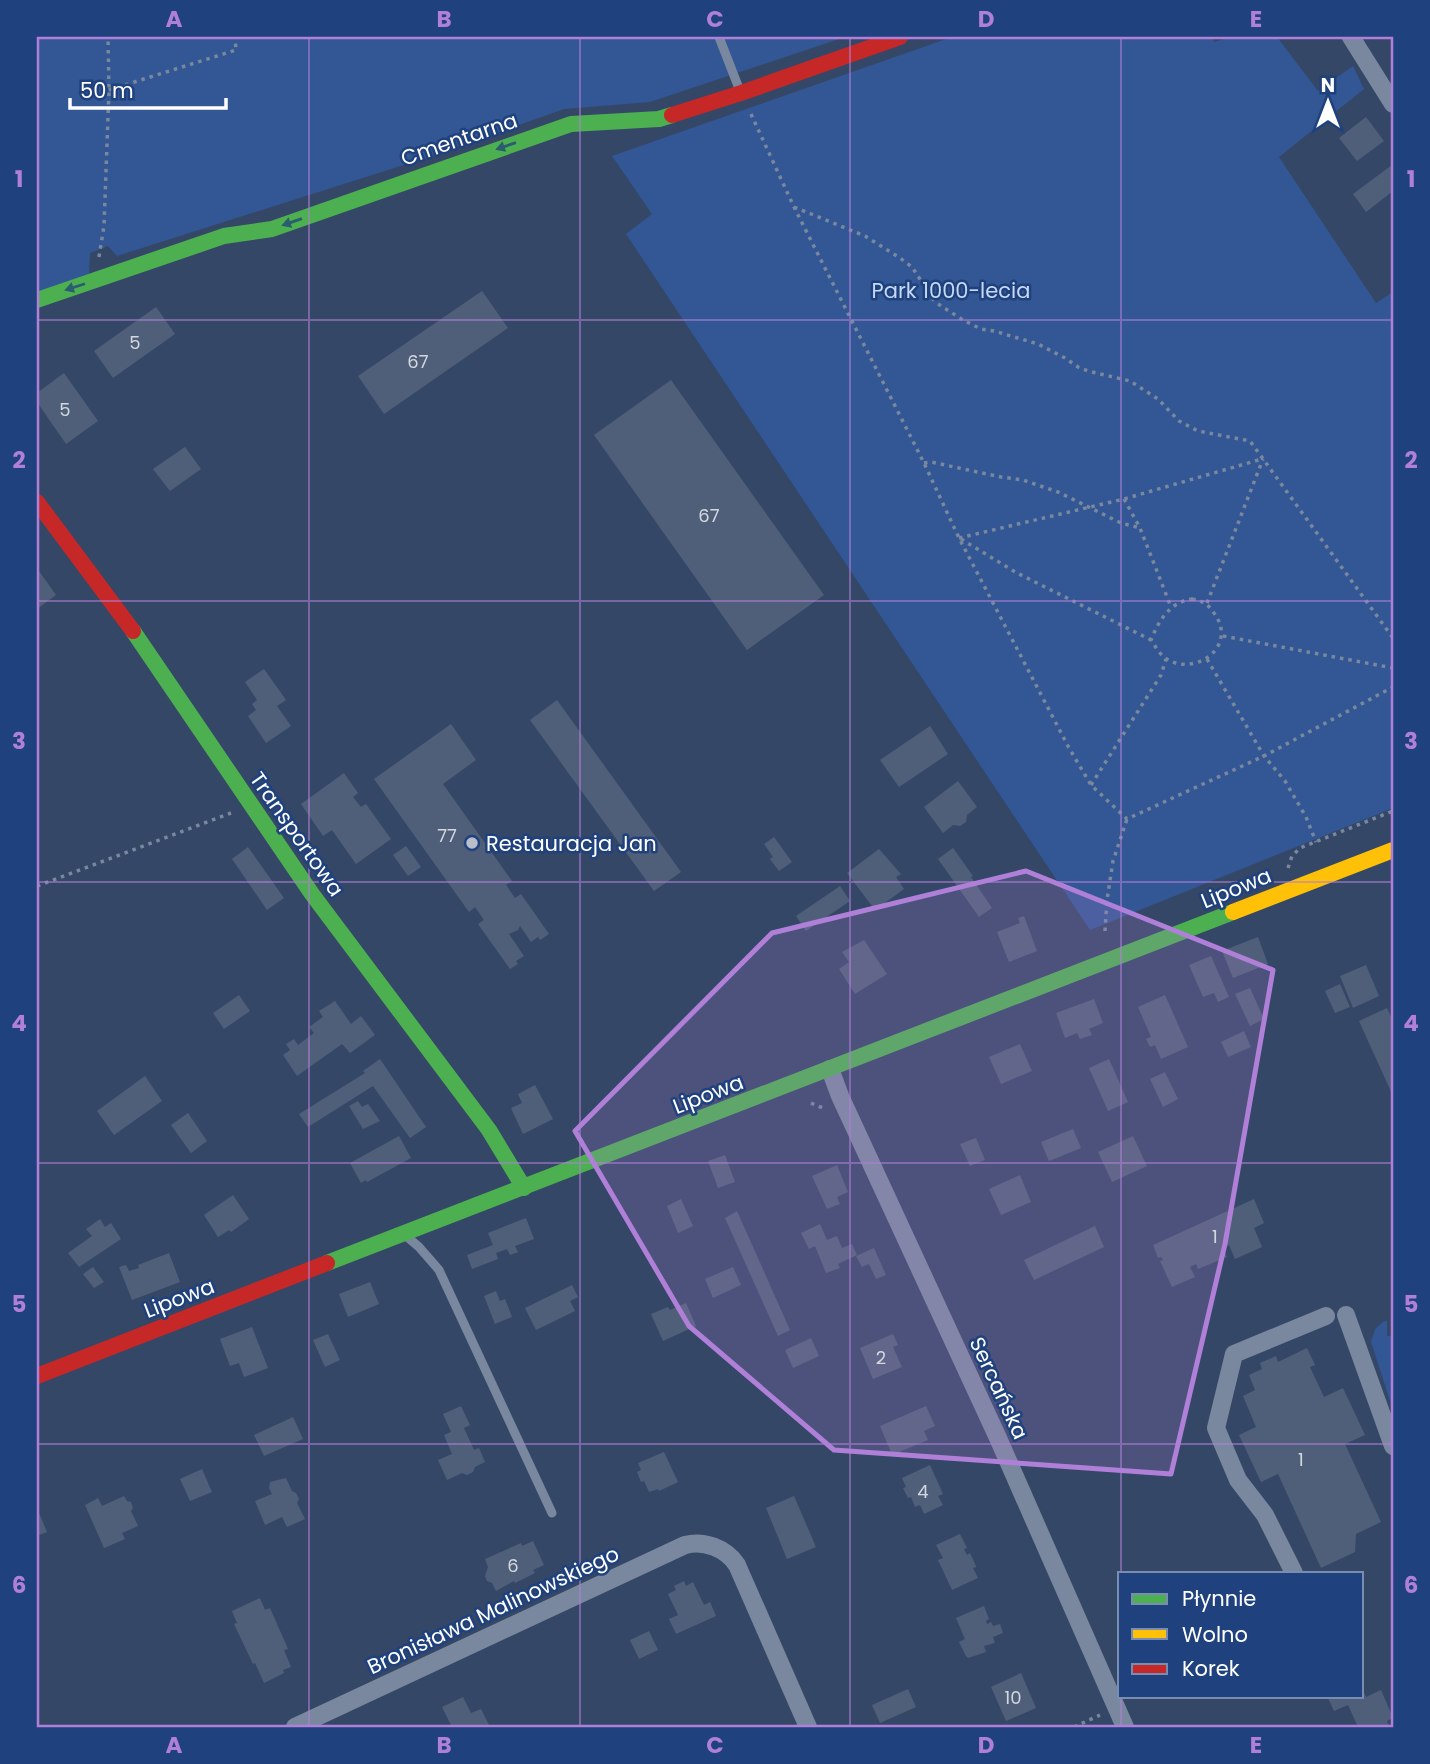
<svg xmlns="http://www.w3.org/2000/svg" width="1430" height="1764" viewBox="0 0 1430 1764" font-family="Poppins,sans-serif">
  <style>
    .green { fill: #325794 }
    .building { fill: #505f79 }
    .lines { fill: none; stroke-linecap: round; stroke-linejoin: round }
    .path { stroke: #79889e; stroke-width: 3.5; stroke-dasharray: 3.5 5; stroke-linecap: butt }
    .lane { stroke: #79889e; stroke-width: 9 }
    .street { stroke: #79889e; stroke-width: 18 }
    .fast { stroke: #4caf50; stroke-width: 16 }
    .slow { stroke: #ffc107; stroke-width: 16 }
    .jam { stroke: #c62828; stroke-width: 16 }
    .oneway { fill: #2a5c72 }
    .marked { fill: #b080d9; fill-opacity: 0.2; stroke: #b080d9; stroke-width: 5; stroke-linejoin: round }
    .grid { fill: none; stroke: #b080d9; stroke-width: 2; stroke-opacity: 0.55 }
    .poi-dot { fill: #b8bfca; stroke: #1f417d; stroke-width: 2.5 }
    .labels { text-anchor: middle; dominant-baseline: central; stroke-width: 5; stroke-linejoin: round; paint-order: stroke }
    .number-label { font-size: 18px; fill: #d3d7de }
    .street-label { font-size: 21px; fill: #fff; stroke: #1f417d }
    .park-label { font-size: 21px; fill: #c5d8f5; stroke: #1f417d }
    .poi-label { font-size: 21px; fill: #fff; stroke: #1f417d; text-anchor: start }
    .neatline { fill: none; stroke: #b080d9; stroke-width: 2.5 }
    .grid-label { font-size: 23px; text-anchor: middle; font-weight: bold; fill: #b080d9 }
  </style>
  <rect width="100%" height="100%" fill="#354767"/>
  <g class="green">
    <polygon points="37,37 845,37 650,102 564,109 432,156 117,256 108,246 90,253 89,274 37,292"/>
    <polygon points="952,37 1212,37 1214,42 1231,37 1277,37 1318,91 1353,66 1364,89 1279,157 1376,303 1393,292 1393,808 1090,930 626,234 652,214 612,156"/>
    <polygon points="1387,1321 1387,1336 1393,1336 1393,1410 1371,1342 1375,1329 1383,1322"/>
  </g>
  <g class="building">
    <polygon points="1366,117 1384,141 1357,161 1339,138"/>
    <polygon points="1392,165 1393,191 1366,212 1353,194"/>
    <polygon points="482,291 508,328 384,414 358,376"/>
    <polygon points="156,307 175,334 113,378 94,351"/>
    <polygon points="64,373 98,421 66,444 37,402 37,393"/>
    <polygon points="671,380 824,595 747,650 594,435"/>
    <polygon points="185,447 201,469 170,491 153,469"/>
    <polygon points="37,568 56,595 37,609"/>
    <polygon points="264,669 286,700 277,706 291,726 266,743 248,716 256,710 252,704 257,700 245,682"/>
    <polygon points="557,700 681,872 654,891 530,720"/>
    <polygon points="451,724 476,760 443,784 512,881 506,885 515,898 521,894 549,934 540,940 538,937 531,942 520,926 518,930 509,934 524,956 516,961 518,964 510,969 478,924 484,920 475,907 469,912 374,779"/>
    <polygon points="930,726 948,754 899,787 880,760"/>
    <polygon points="344,773 358,793 353,797 361,807 366,804 391,839 356,864 332,830 323,836 301,804"/>
    <polygon points="958,781 977,807 967,815 966,822 960,826 953,825 943,833 924,807"/>
    <polygon points="774,837 792,862 779,871 770,859 773,857 764,844"/>
    <polygon points="406,846 421,867 408,876 393,855"/>
    <polygon points="248,847 284,898 267,910 232,859"/>
    <polygon points="953,848 973,876 971,877 992,908 979,917 938,859"/>
    <polygon points="879,849 901,874 896,877 904,889 875,910 847,873"/>
    <polygon points="840,886 850,901 806,931 796,916"/>
    <polygon points="1024,916 1037,951 1009,962 997,932 1020,923 1018,918"/>
    <polygon points="1258,937 1268,964 1233,978 1222,951"/>
    <polygon points="864,940 887,974 855,994 839,969 849,962 842,952"/>
    <polygon points="1211,956 1229,997 1218,1002 1214,993 1203,997 1189,965"/>
    <polygon points="1366,965 1379,996 1353,1008 1340,976"/>
    <polygon points="1340,984 1350,1007 1335,1013 1325,991"/>
    <polygon points="1250,988 1264,1019 1250,1026 1235,994"/>
    <polygon points="239,995 250,1011 224,1029 213,1013"/>
    <polygon points="1165,995 1188,1047 1161,1059 1155,1045 1150,1047 1146,1039 1151,1037 1138,1007"/>
    <polygon points="1094,999 1103,1023 1089,1029 1092,1035 1080,1039 1077,1033 1065,1038 1056,1013"/>
    <polygon points="335,1001 351,1024 361,1016 375,1035 350,1053 342,1044 297,1076 283,1055 290,1050 286,1044 294,1039 298,1045 314,1033 309,1027 323,1017 319,1011"/>
    <polygon points="1387,1008 1393,1021 1393,1096 1359,1021"/>
    <polygon points="1244,1031 1251,1047 1228,1057 1221,1042"/>
    <polygon points="1020,1044 1032,1071 1001,1084 989,1057"/>
    <polygon points="380,1059 426,1127 410,1138 373,1086 308,1127 299,1114 365,1073 363,1071"/>
    <polygon points="1109,1059 1128,1102 1108,1111 1089,1068"/>
    <polygon points="1165,1072 1178,1099 1163,1107 1150,1079"/>
    <polygon points="145,1076 162,1101 114,1135 97,1111"/>
    <polygon points="535,1085 553,1119 523,1134 511,1108 522,1103 518,1094"/>
    <polygon points="358,1101 362,1107 368,1104 380,1121 363,1129 349,1106"/>
    <polygon points="188,1113 207,1141 191,1153 171,1125"/>
    <polygon points="1073,1129 1081,1148 1049,1161 1041,1142"/>
    <polygon points="399,1136 411,1158 367,1182 366,1180 361,1183 350,1163"/>
    <polygon points="1133,1136 1147,1166 1112,1182 1098,1152"/>
    <polygon points="976,1138 985,1160 970,1166 960,1144"/>
    <polygon points="725,1155 735,1182 718,1188 708,1161"/>
    <polygon points="837,1165 848,1192 837,1197 840,1204 827,1209 812,1176"/>
    <polygon points="1020,1175 1031,1202 1001,1215 989,1189"/>
    <polygon points="233,1195 249,1219 231,1232 229,1230 218,1237 204,1215"/>
    <polygon points="681,1199 693,1226 678,1233 667,1206"/>
    <polygon points="1254,1199 1264,1223 1254,1228 1262,1247 1235,1259 1229,1245 1223,1248 1227,1257 1198,1269 1196,1264 1190,1267 1195,1277 1172,1287 1160,1261 1163,1260 1161,1257 1158,1258 1153,1245"/>
    <polygon points="737,1211 790,1330 778,1336 725,1218"/>
    <polygon points="526,1218 534,1239 515,1246 518,1252 510,1255 507,1249 496,1253 498,1259 472,1269 467,1255 493,1245 488,1233"/>
    <polygon points="100,1219 105,1227 111,1223 121,1239 79,1267 68,1253 92,1236 86,1229"/>
    <polygon points="820,1224 827,1240 837,1236 842,1248 852,1244 857,1255 838,1264 840,1268 826,1273 815,1246 809,1249 801,1233"/>
    <polygon points="1095,1226 1104,1247 1034,1280 1024,1260"/>
    <polygon points="874,1248 886,1275 876,1279 869,1264 862,1267 856,1256"/>
    <polygon points="169,1253 180,1282 132,1300 119,1267 126,1265 129,1271 139,1268 138,1265"/>
    <polygon points="93,1267 104,1282 94,1288 83,1274"/>
    <polygon points="733,1267 741,1285 713,1298 705,1279"/>
    <polygon points="370,1282 379,1304 348,1317 339,1294"/>
    <polygon points="572,1285 578,1297 570,1301 575,1311 536,1330 525,1308"/>
    <polygon points="496,1291 500,1301 505,1299 512,1317 495,1324 484,1296"/>
    <polygon points="686,1303 696,1326 663,1341 651,1314 668,1307 670,1310"/>
    <polygon points="252,1327 268,1368 244,1377 239,1363 230,1366 220,1339"/>
    <polygon points="328,1334 340,1360 325,1367 313,1340"/>
    <polygon points="893,1334 898,1345 893,1347 902,1367 873,1379 860,1348"/>
    <polygon points="811,1338 819,1356 793,1368 785,1350"/>
    <polygon points="1307,1348 1315,1365 1310,1367 1324,1397 1343,1388 1365,1435 1345,1444 1381,1522 1356,1534 1355,1552 1321,1568 1278,1474 1261,1482 1239,1435 1256,1427 1243,1396 1255,1390 1249,1375 1262,1369 1260,1363 1276,1356 1278,1362"/>
    <polygon points="461,1406 470,1425 464,1428 474,1450 479,1448 485,1462 475,1467 473,1472 467,1475 462,1473 447,1480 438,1460 452,1454 444,1435 451,1432 443,1414"/>
    <polygon points="926,1406 935,1426 924,1431 928,1440 892,1455 880,1426"/>
    <polygon points="293,1417 303,1439 264,1456 254,1435"/>
    <polygon points="664,1452 678,1482 659,1491 658,1489 649,1492 644,1481 641,1482 637,1472 641,1470 638,1463"/>
    <polygon points="930,1465 943,1494 938,1496 943,1505 924,1514 920,1505 915,1507 911,1497 908,1498 903,1488 906,1487 902,1478"/>
    <polygon points="202,1469 212,1492 190,1501 180,1479"/>
    <polygon points="286,1478 292,1491 296,1493 299,1499 297,1503 305,1519 287,1527 282,1517 265,1525 255,1501 272,1494 269,1488 270,1482"/>
    <polygon points="124,1496 127,1501 131,1502 133,1508 131,1511 138,1526 122,1533 125,1539 104,1548 85,1505 98,1498 102,1506"/>
    <polygon points="794,1496 816,1547 787,1559 766,1508"/>
    <polygon points="37,1508 47,1532 37,1536"/>
    <polygon points="960,1534 967,1548 964,1549 967,1555 970,1553 976,1566 976,1567 973,1568 978,1578 952,1590 938,1560 943,1558 936,1545"/>
    <polygon points="533,1541 544,1565 533,1570 535,1573 515,1583 514,1581 496,1591 492,1583 487,1581 485,1576 488,1567 485,1559 521,1543 522,1546"/>
    <polygon points="684,1581 686,1586 693,1582 704,1605 710,1602 716,1616 676,1634 669,1619 678,1615 668,1594 676,1590 674,1586"/>
    <polygon points="260,1598 265,1610 270,1608 288,1649 284,1650 291,1667 283,1670 284,1673 264,1683 255,1663 253,1664 234,1624 237,1623 232,1611"/>
    <polygon points="984,1606 989,1619 986,1621 987,1624 991,1622 993,1626 1000,1624 1003,1633 993,1637 995,1643 984,1646 986,1652 968,1658 966,1656 959,1642 965,1639 956,1618"/>
    <polygon points="649,1631 658,1650 639,1659 630,1640"/>
    <polygon points="1021,1673 1036,1708 1006,1721 991,1687"/>
    <polygon points="908,1689 916,1707 880,1723 872,1705"/>
    <polygon points="1362,1689 1366,1697 1381,1690 1393,1718 1387,1721 1390,1727 1358,1727 1348,1705 1334,1711 1327,1696 1362,1696"/>
    <polygon points="463,1697 471,1713 481,1709 490,1727 452,1727 442,1707"/>
  </g>
  <g class="lines">
    <g class="path">
      <polyline points="109,90 236,50 235,37"/>
      <polyline points="751,114 794,207 924,463 959,538 1069,748 1091,785 1127,819 1264,756 1393,687"/>
      <polyline points="794,207 865,236 900,258 912,267 935,302 963,320 981,329 994,331 1038,344 1065,358 1078,367 1088,371 1130,381 1158,399 1179,421 1198,431 1250,441 1393,638"/>
      <polyline points="99,257 104,226 109,90 108,37"/>
      <polyline points="924,463 931,462 1001,477 1023,480 1058,492 1121,523 1140,528"/>
      <polyline points="1124,499 1140,528 1171,607"/>
      <polyline points="959,538 1124,499 1262,459"/>
      <polyline points="961,539 1017,573 1151,640"/>
      <path d="M1192,599C1203,601 1208,604 1214,613C1240,648 1191,679 1164,657C1159,653 1155,646 1151,640C1159,620 1170,602 1192,599Z"/>
      <polyline points="1207,603 1263,459"/>
      <polyline points="1223,636 1393,668"/>
      <polyline points="1207,659 1264,756 1285,781 1306,817 1316,842"/>
      <polyline points="1091,785 1161,675 1166,659"/>
      <polyline points="1288,868 1292,856 1300,848 1393,811"/>
      <polyline points="37,886 231,813"/>
      <polyline points="1105,931 1107,900 1113,861 1127,819"/>
      <polyline points="811,1103 825,1109"/>
      <polyline points="1074,1727 1100,1715"/>
    </g>
    <g class="lane">
      <polyline points="719,37 740,91"/>
      <polyline points="405,1235 419,1247 439,1270 552,1513"/>
    </g>
    <g class="street">
      <polyline points="1351,37 1393,104"/>
      <polyline points="830,1069 840,1096 998,1438 1125,1727"/>
      <polyline points="1346,1315 1393,1446"/>
      <polyline points="1294,1573 1265,1515 1238,1480 1216,1428 1234,1354 1326,1316"/>
      <path d="M295,1727L685,1545C704,1540 726,1548 737,1565L808,1727"/>
    </g>
    <g class="fast">
      <polyline points="37,300 224,236 272,229 571,124 659,119 672,115"/>
      <polyline points="133,631 312,894 489,1130 524,1188"/>
      <polyline points="327,1263 1233,912"/>
    </g>
    <polyline class="slow" points="1233,912 1393,850"/>
    <g class="jam">
      <polyline points="672,115 741,93 900,37"/>
      <polyline points="37,502 133,631"/>
      <polyline points="37,1376 327,1263"/>
    </g>
  </g>
  <defs><path id="oneway-solid" d="M-6-.8H1V-3.2L6.5 0L1 3.2V.8H-6Z" transform="scale(1.75)"/></defs>
  <g class="oneway">
    <use href="#oneway-solid" transform="translate(506 146) rotate(161)"/>
    <use href="#oneway-solid" transform="translate(292 222) rotate(161)"/>
    <use href="#oneway-solid" transform="translate(75 287) rotate(162)"/>
  </g>
  <path class="marked" d="M1026,871L1273,970L1225,1244L1171,1474L834,1450L689,1326L575,1131L772,933Z"/>
  <path class="grid" d="M309,37V1727M580,37V1727M850,37V1727M1121,37V1573M37,320H1393M37,601H1393M37,882H1393M37,1163H1393M37,1444H1393M1121,1696V1727"/>
  <circle class="poi-dot" cx="472" cy="843" r="7"/>
  <g class="labels">
    <g class="number-label">
      <text x="135" y="342">5</text>
      <text x="418" y="361">67</text>
      <text x="65" y="409">5</text>
      <text x="709" y="515">67</text>
      <text x="447" y="835">77</text>
      <text x="1215" y="1236">1</text>
      <text x="881" y="1357">2</text>
      <text x="1301" y="1459">1</text>
      <text x="923" y="1491">4</text>
      <text x="513" y="1565">6</text>
      <text x="1013" y="1697">10</text>
    </g>
    <g class="street-label">
      <text transform="translate(459 139) rotate(-19)">Cmentarna</text>
      <text transform="translate(297 834) rotate(55)">Transportowa</text>
      <text transform="translate(1236 888) rotate(-22)">Lipowa</text>
      <text transform="translate(708 1094) rotate(-21)">Lipowa</text>
      <text transform="translate(179 1298) rotate(-21)">Lipowa</text>
      <text transform="translate(999 1388) rotate(65)">Sercańska</text>
      <text transform="translate(493 1610) rotate(-25)">Bronisława Malinowskiego</text>
    </g>
    <g class="park-label">
      <text x="951" y="290">Park 1000-lecia</text>
    </g>
    <g class="poi-label">
      <text x="486" y="843">Restauracja Jan</text>
    </g>
  </g>
  <rect width="1430" height="1764" fill="none" stroke="#1f417d" stroke-width="77"/>
  <rect x="1118" y="1572" width="245" height="126" fill="#1f417d" stroke="#798db1" stroke-width="2"/>
  <rect x="1132" y="1594" width="35" height="10" fill="#4caf50" stroke="#798db1" stroke-width="2"/>
  <text x="1182" y="1606" font-size="21" fill="#ffffff">Płynnie</text>
  <rect x="1132" y="1629" width="35" height="10" fill="#ffc107" stroke="#798db1" stroke-width="2"/>
  <text x="1182" y="1642" font-size="21" fill="#ffffff">Wolno</text>
  <rect x="1132" y="1664" width="35" height="10" fill="#c62828" stroke="#798db1" stroke-width="2"/>
  <text x="1182" y="1676" font-size="21" fill="#ffffff">Korek</text>
  <g transform="translate(1328 102)" stroke="#1f417d" stroke-width="5" paint-order="stroke">
  <path d="M0-5L12 26L0 18L-12 26Z" fill="#ffffff"/>
  <text y="-10" font-size="19" font-weight="bold" text-anchor="middle" fill="#ffffff">N</text>
  </g>
  <path d="M70 98v10h156v-10" fill="none" stroke="#ffffff" stroke-width="3.5"/>
  <text x="80" y="98" font-size="21" fill="#ffffff" stroke="#1f417d" stroke-width="5" paint-order="stroke">50 m</text>
  <rect x="38" y="38" width="1354" height="1688" class="neatline"/>
  <g class="grid-label">
    <text x="174" y="27">A</text>
    <text x="444" y="27">B</text>
    <text x="715" y="27">C</text>
    <text x="986" y="27">D</text>
    <text x="1256" y="27">E</text>
    <text x="19" y="187">1</text>
    <text x="1411" y="187">1</text>
    <text x="19" y="468">2</text>
    <text x="1411" y="468">2</text>
    <text x="19" y="749">3</text>
    <text x="1411" y="749">3</text>
    <text x="19" y="1031">4</text>
    <text x="1411" y="1031">4</text>
    <text x="19" y="1312">5</text>
    <text x="1411" y="1312">5</text>
    <text x="19" y="1593">6</text>
    <text x="1411" y="1593">6</text>
    <text x="174" y="1753">A</text>
    <text x="444" y="1753">B</text>
    <text x="715" y="1753">C</text>
    <text x="986" y="1753">D</text>
    <text x="1256" y="1753">E</text>
  </g>
</svg>
